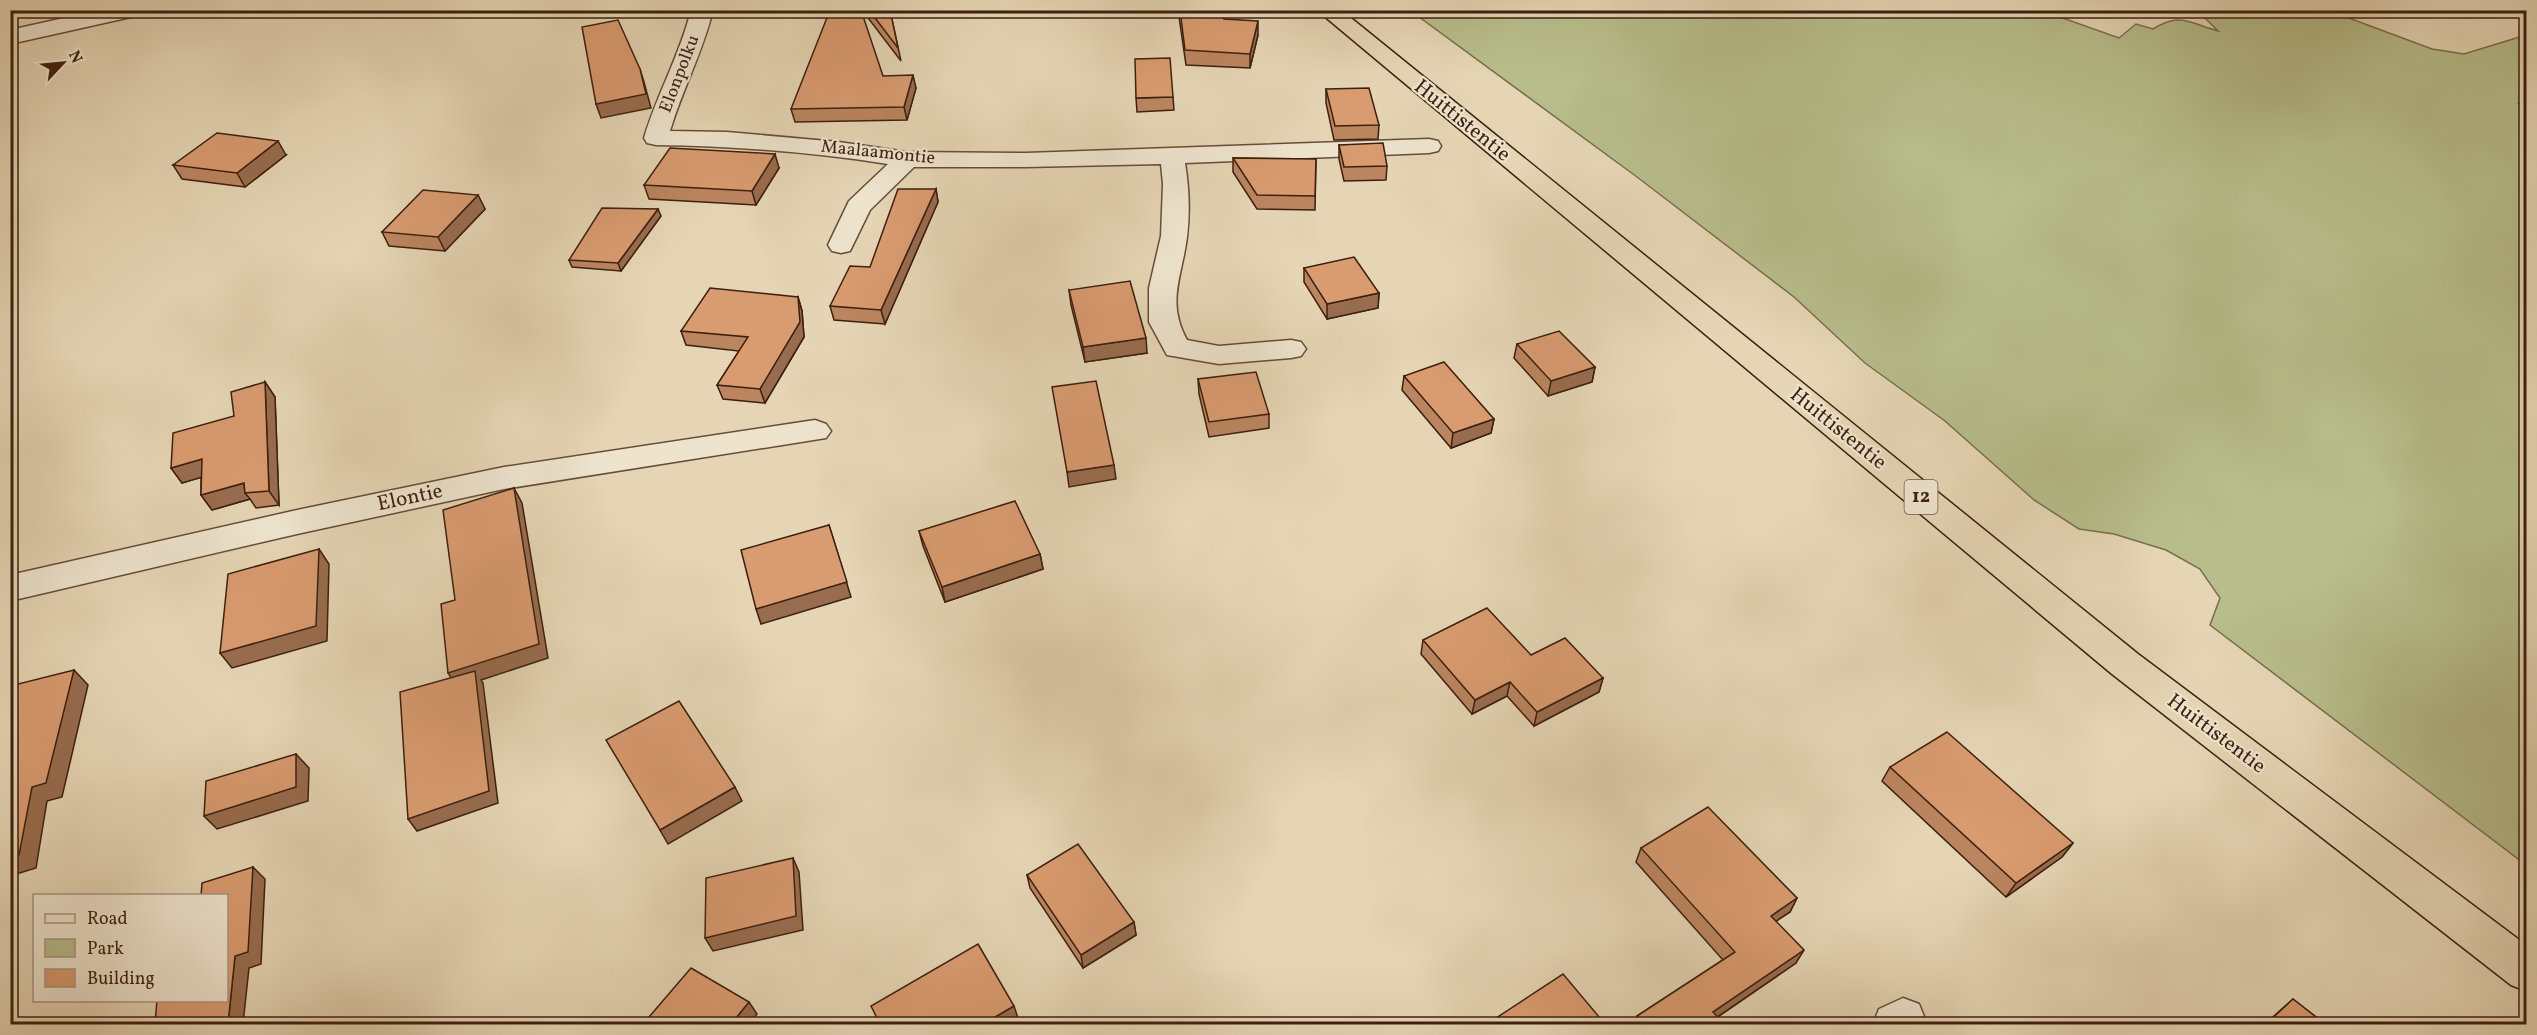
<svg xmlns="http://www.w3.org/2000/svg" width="2537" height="1035" viewBox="0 0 2537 1035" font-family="Vollkorn,serif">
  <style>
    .green { fill: #b7bd8b; stroke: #7a6e4d; stroke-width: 1.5 }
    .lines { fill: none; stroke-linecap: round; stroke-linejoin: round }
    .minor-casing { stroke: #674c38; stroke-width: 3 }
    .trunk-casing { stroke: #3d1f0f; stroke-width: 3 }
    .minor { fill: #eee4ce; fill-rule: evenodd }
    .trunk { fill: #e5d5b4; fill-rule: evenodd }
    .wall { fill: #bb8560; stroke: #3d1f0f; stroke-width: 1.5 }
    .shaded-wall { fill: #986c4e; stroke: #3d1f0f; stroke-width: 1.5 }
    .building { fill: #d99b70; stroke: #3d1f0f; stroke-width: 1.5 }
    .labels { text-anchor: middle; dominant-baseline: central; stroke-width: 4.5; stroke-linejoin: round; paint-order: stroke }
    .far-street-label { font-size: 18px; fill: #3d1f0f; stroke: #eee4ce }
    .shield { fill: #eee4ce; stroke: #725a48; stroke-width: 1.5 }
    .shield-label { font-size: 20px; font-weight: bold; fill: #3d1f0f }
    .street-label { font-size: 21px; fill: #3d1f0f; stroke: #eee4ce }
  </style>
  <rect width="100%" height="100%" fill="#e5d5b4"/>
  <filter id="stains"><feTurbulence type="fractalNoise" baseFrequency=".00333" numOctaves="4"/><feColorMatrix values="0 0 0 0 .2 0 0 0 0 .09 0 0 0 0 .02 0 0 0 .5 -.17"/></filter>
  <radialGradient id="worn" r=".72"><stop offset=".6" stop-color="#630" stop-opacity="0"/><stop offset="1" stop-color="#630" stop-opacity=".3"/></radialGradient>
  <path class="green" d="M2040,10L2119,38L2136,24L2153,29C2180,12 2190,23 2218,31L2197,10L2330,11L2432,49L2464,54L2526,35V104H2519L2526,109V865L2210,625L2220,598L2200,569L2166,550L2114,534L2079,529L2034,500L1945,421L1865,363L1794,297L1637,177L1411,11Z"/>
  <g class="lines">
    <defs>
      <g id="minor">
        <polygon points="100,10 142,10 140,15 10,44 10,30"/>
        <path d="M691,10H713C703,52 682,90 670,131L727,132L839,142L907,152L1026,153L1429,139L1438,141L1441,146L1438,151L1429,153L1185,163C1189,187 1190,213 1187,237C1182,277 1166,302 1187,340L1219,346L1291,340L1301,342L1306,349L1301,356L1291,358L1219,364L1167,355L1149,322V288L1161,236L1163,184L1161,164L1026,167H914L870,210L850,251L841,253L832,251L828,245L849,201L888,164C811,152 734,146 656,145L647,143L644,138C657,94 680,55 691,10Z"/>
        <polygon points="815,420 826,424 831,431 826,438 504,489 297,534 10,601 10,575 297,510 504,467"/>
        <polygon points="1903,998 1919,1004 1925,1019 1923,1024 1873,1024 1879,1009"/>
      </g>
      <polygon id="trunk" points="1317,10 1341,10 2138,654 2526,945 2526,991 2511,985 2112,674"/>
    </defs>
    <use href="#minor" class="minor-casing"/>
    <use href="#trunk" class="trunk-casing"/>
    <use href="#minor" class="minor"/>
    <use href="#trunk" class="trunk"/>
  </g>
  <g class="wall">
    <polygon points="862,10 890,10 901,61"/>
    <polygon points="1178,10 1222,10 1224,19 1258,35 1250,68 1186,65"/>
    <polygon points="883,76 916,88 907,120 795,122 791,109"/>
    <polygon points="1326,89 1379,125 1378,139 1334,140 1326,103"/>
    <polygon points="1173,97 1174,110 1137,112 1136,98"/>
    <polygon points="1339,145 1387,166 1386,180 1344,181 1339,159"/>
    <polygon points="286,155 245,187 182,179 173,165"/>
    <polygon points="1233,158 1316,159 1315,210 1257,209 1233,172"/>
    <polygon points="779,168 756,205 649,199 644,185"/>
    <polygon points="936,189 938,202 885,324 834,320 830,306 870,267"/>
    <polygon points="478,195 485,209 445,251 389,246 382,232"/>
    <polygon points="661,216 621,271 572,267 569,260"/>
    <polygon points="1304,268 1379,293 1378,308 1327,319 1304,282"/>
    <polygon points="1069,290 1147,353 1085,362 1071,305"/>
    <polygon points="798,297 802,311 804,337 765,403 723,399 717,385 739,351 686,345 681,331"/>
    <polygon points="1517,344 1595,367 1592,382 1548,396 1514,358"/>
    <polygon points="1404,376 1494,419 1491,433 1451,448 1402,390"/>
    <polygon points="1198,379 1269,414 1269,428 1209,437 1199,394"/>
    <polygon points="265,382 275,397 279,505 256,508 250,499 212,510 201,495 201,477 182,483 171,468 234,416"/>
    <polygon points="919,531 1040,554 1043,569 945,602 923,546"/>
    <polygon points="1423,640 1531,655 1603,678 1599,692 1534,726 1507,696 1472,714 1421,654"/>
    <polygon points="1890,767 2073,843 2062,857 2006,897 1882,781"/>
    <polygon points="1641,848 1797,898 1790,912 1776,921 1796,963 1718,1017 1724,1024 1634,1024 1637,1016 1723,960 1636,862"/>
    <polygon points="1027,875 1134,922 1136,935 1083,968 1030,888"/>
    <polygon points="2293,999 2325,1024 2265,1024"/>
  </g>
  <g class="shaded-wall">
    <polygon points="644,10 661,10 646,14"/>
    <polygon points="1258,21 1258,35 1250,68 1250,54"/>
    <polygon points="640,69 644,82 651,108 601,118 596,104"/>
    <polygon points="913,75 916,88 907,120 904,107"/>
    <polygon points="278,141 286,155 245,187 237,173"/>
    <polygon points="775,154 779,168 756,205 752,191"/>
    <polygon points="936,189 938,202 885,324 881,310"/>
    <polygon points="478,195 485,209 445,251 438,237"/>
    <polygon points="658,209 661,216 621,271 618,263"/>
    <polygon points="1379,293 1378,308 1327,319 1327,304"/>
    <polygon points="798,297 802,311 804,337 765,403 760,389"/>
    <polygon points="1146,338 1147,353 1085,362 1083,347"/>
    <polygon points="1595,367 1592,382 1548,396 1551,381"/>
    <polygon points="265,382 275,397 279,505 269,491"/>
    <polygon points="1494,419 1491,433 1451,448 1453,433"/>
    <polygon points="202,459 213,474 182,483 171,468"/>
    <polygon points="1114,465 1116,479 1069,487 1067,472"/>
    <polygon points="244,483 245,493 250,499 212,510 201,495"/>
    <polygon points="514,488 522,503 548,658 481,680 483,683 498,803 417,831 408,819 458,688 448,673"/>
    <polygon points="829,525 851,597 761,624 756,609"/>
    <polygon points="319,549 329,564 327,641 232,668 220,653"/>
    <polygon points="1040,554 1043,569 945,602 942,587"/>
    <polygon points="74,670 88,685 62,797 47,801 36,868 10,876 10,858 32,787"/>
    <polygon points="1603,678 1599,692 1534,726 1537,712"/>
    <polygon points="1510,682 1507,696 1472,714 1475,700"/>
    <polygon points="296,754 309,768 308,801 217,829 204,816"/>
    <polygon points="735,787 742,801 668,844 660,830"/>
    <polygon points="2073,843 2062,857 2006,897 2016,883"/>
    <polygon points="793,858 799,872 803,930 713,951 705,938"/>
    <polygon points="253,867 265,879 261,964 249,968 243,1024 228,1024 235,956"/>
    <polygon points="1797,898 1790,912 1764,929 1771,916"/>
    <polygon points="1134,922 1136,935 1083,968 1081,955"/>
    <polygon points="1804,950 1796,963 1707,1024 1713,1012"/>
    <polygon points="749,1002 757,1014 749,1024 731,1024"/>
    <polygon points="1014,1006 1018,1018 1007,1024 983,1024"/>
  </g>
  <g class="building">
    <polygon points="830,10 861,10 883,76 913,75 904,107 791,109"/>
    <polygon points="869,10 890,10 898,48"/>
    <polygon points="1180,10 1222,10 1224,19 1258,21 1250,54 1185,50"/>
    <polygon points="618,20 640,69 646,94 596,104 582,27"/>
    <polygon points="1170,58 1173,97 1136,98 1135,59"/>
    <polygon points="1369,88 1379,125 1335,126 1326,89"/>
    <polygon points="217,133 278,141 237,173 173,165"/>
    <polygon points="1383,143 1387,166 1344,167 1339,145"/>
    <polygon points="670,148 775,154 752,191 644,185"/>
    <polygon points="1233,158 1316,159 1315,196 1257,195"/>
    <polygon points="898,189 936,189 881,310 830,306 850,266 870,267"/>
    <polygon points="423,190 478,195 438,237 382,232"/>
    <polygon points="602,208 658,209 618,263 569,260"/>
    <polygon points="1354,257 1379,293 1327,304 1304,268"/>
    <polygon points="1130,281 1146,338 1083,347 1069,290"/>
    <polygon points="710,288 798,297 800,322 760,389 717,385 748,337 681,331"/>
    <polygon points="1559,331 1595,367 1551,381 1517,344"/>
    <polygon points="1444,362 1494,419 1453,433 1404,376"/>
    <polygon points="1256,372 1269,414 1209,422 1198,379"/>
    <polygon points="1096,381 1114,465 1067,472 1052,387"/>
    <polygon points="265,382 269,491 245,493 244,483 201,495 202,459 171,468 173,433 234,416 231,392"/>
    <polygon points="514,488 539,644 448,673 441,604 455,600 443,510"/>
    <polygon points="1015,501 1040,554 942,587 919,531"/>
    <polygon points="829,525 847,582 756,609 741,550"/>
    <polygon points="319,549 316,626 220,653 228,574"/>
    <polygon points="1487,608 1531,655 1565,638 1603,678 1537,712 1510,682 1475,700 1423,640"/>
    <polygon points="74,670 46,783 32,787 19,855 10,858 10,686"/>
    <polygon points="475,671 489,791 408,819 400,692"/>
    <polygon points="679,701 735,787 660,830 606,740"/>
    <polygon points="1947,732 2073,843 2016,883 1890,767"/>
    <polygon points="296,754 296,787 204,816 206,781"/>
    <polygon points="1708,807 1797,898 1771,916 1804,950 1713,1012 1724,1024 1644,1024 1637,1016 1735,952 1641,848"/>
    <polygon points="1078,844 1134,922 1081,955 1027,875"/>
    <polygon points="793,858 796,916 705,938 706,878"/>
    <polygon points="253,867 248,952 235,956 228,1024 155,1024 157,1000 226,1000 226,896 201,896 202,883"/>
    <polygon points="978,944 1014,1006 983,1024 880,1024 871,1006"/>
    <polygon points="691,968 749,1002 731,1024 643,1024"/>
    <polygon points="1563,974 1605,1024 1487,1024"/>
    <polygon points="2293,999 2325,1024 2266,1024"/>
  </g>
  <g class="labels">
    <g class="far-street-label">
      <text transform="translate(680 74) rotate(-69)">Elonpolku</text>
      <text transform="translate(878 153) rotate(6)">Maalaamontie</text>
    </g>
    <rect class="shield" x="1904.5" y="480" width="33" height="34" rx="4.5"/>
    <g class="shield-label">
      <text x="1921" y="497">12</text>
    </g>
    <g class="street-label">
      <text transform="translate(1462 121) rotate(39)">Huittistentie</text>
      <text transform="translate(1838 429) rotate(39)">Huittistentie</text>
      <text transform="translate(410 498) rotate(-12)">Elontie</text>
      <text transform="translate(2216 734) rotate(37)">Huittistentie</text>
    </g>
  </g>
  <rect width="2537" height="1035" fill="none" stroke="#e5d5b4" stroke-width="36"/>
  <rect x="12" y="12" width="2513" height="1011" fill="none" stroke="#3d1f0f" stroke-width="3"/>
  <rect x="18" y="18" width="2501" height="999" fill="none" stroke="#3d1f0f" stroke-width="1.5"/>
  <rect x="33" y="894" width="195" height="108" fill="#eee4ce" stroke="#a79582" stroke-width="1.5"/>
  <rect x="45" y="914" width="30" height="9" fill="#eee4ce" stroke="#a79582" stroke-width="1.5"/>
  <text x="87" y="924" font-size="18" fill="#3d1f0f">Road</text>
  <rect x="45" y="939" width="30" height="18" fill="#b7bd8b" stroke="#a79582" stroke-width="1.5"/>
  <text x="87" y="954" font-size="18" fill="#3d1f0f">Park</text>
  <rect x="45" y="969" width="30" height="18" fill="#d99b70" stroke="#a79582" stroke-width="1.5"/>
  <text x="87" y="984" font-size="18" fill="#3d1f0f">Building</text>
  <g transform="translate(63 63) rotate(64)" stroke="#eee4ce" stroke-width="4.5" paint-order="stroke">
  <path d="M0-4.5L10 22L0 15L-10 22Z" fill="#3d1f0f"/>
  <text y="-9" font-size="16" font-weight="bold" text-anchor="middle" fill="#3d1f0f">N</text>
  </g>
  <rect width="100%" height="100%" filter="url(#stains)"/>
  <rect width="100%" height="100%" fill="url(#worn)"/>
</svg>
